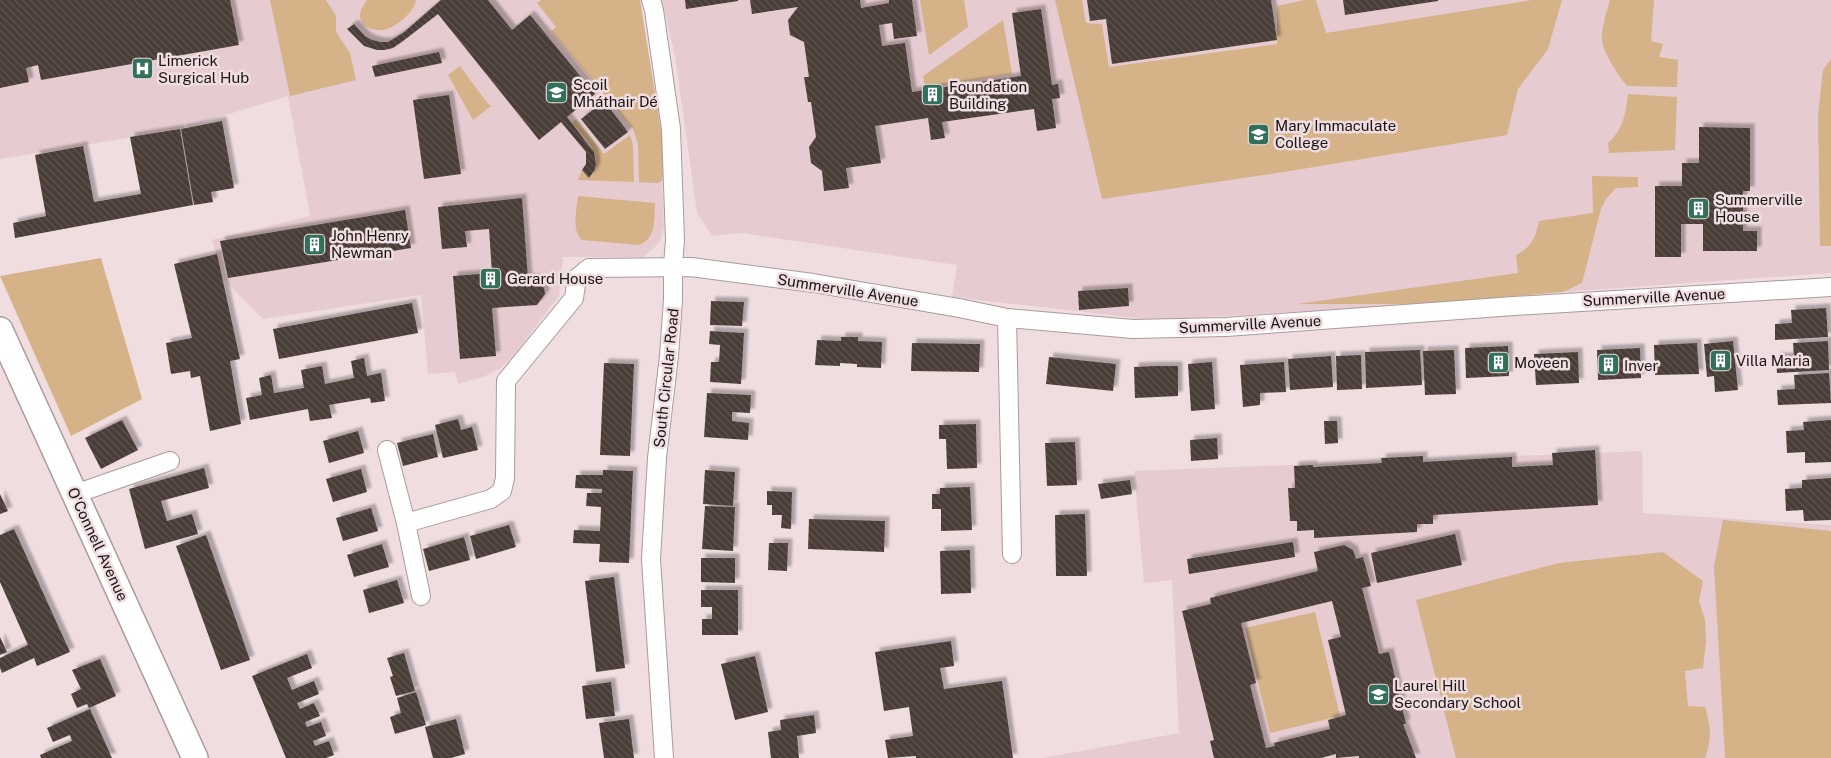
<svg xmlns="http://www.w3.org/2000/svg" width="1831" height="758" viewBox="0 0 1831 758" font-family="'Public Sans',sans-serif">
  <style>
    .built { fill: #e6ccd0 }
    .green { fill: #d5b288 }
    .building { fill: url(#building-back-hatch); fill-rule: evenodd; filter: url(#shadow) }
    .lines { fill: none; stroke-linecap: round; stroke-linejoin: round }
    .street-casing { stroke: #ab9a9c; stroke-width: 20 }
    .secondary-casing { stroke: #ab9a9c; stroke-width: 28 }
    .street { stroke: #fff; stroke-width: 18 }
    .secondary { stroke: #fff; stroke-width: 25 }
    .labels { text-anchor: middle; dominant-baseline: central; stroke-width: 5; stroke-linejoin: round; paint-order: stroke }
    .poi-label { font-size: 15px; fill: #1a1415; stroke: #efdde0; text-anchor: start }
    .street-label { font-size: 15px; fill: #1a1415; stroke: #efdde0 }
  </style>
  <defs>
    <pattern id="building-back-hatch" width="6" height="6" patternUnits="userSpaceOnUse" patternTransform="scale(1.25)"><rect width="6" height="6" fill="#493c37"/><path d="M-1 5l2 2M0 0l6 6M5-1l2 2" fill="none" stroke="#605551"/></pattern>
    <filter id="shadow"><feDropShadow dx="4.5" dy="-4.5" stdDeviation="1" flood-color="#0004"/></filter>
  </defs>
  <rect width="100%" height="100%" fill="#efdde0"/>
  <g class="built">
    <polygon points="0,0 640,0 663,143 663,176 662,181 664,227 661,239 656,246 643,257 563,257 559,296 515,354 501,368 483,377 458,384 455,372 428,374 421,295 263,319 223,279 212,240 310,216 288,96 180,129 0,159"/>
    <polygon points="662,0 1831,0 1831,273 1563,292 1423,304 1154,320 952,297 957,265 741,233 712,236 697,213 675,56"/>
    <polygon points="1642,451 1643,513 1831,525 1831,758 1043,758 1179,733 1172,580 1144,583 1134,471"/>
  </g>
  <g class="green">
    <polygon points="270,0 326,0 336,16 336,32 350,53 356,80 290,96"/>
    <path d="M367,0H416C415,11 397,26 387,29C376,33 359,27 360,14C361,9 364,4 367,0Z"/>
    <polygon points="541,0 640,0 663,143 663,176 662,181 658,183 639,182 638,144 633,129 551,31 556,27 537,3"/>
    <polygon points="920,0 964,0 968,27 929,55"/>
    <polygon points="1055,0 1082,0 1086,23 1102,24 1109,67 1277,44 1277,6 1304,0 1316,0 1326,33 1532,0 1562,0 1548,49 1518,89 1507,135 1290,171 1102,199"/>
    <path d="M1610,0H1654L1651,41L1663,44L1659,57L1678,60L1677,87L1627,86C1619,76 1603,53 1602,40C1601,29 1607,10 1610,0Z"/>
    <polygon points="1003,20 1012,74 925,88 923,76"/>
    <polygon points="1831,59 1831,246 1820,246 1818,115 1823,70"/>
    <polygon points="460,66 485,100 491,106 473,120 448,75"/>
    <path d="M1628,94L1677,97L1675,150L1609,153L1608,143C1623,130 1626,113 1628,94Z"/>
    <path d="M576,119L604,154L630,135L633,145L634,182L578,180L582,170L589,178C608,160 583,137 572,123Z"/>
    <path d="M1592,176L1638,177V187L1616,188L1606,199L1601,209L1582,283L1563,292L1423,304H1297L1518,273L1516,255C1533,246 1535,238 1539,221L1593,213Z"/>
    <path d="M578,196L655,203C654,219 657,238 639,245L582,240C571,230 577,209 578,196Z"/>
    <polygon points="101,258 142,399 71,436 0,276"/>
    <polygon points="1723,520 1831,531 1831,758 1725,758 1714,566"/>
    <path d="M1663,552L1703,581L1699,601L1705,620L1706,642L1703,668L1685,671L1688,706L1705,707C1711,727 1712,738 1705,758H1456L1416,600L1559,563Z"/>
    <polygon points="1315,612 1340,716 1270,733 1245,628"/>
  </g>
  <g class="building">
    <polygon points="0,0 230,0 239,45 41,80 38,65 26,68 29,82 0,88"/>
    <polygon points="441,0 488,0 512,30 530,15 595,94 567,117 594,152 596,165 594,171 589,178 582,170 586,164 586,152 561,122 539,140 438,14 403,41 393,48 384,50 377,50 364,46 347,29 354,24 365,36 372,40 381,42 388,42 403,33"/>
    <polygon points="685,0 738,0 738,1 686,9"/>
    <polygon points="750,0 860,0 861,8 889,3 889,0 912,0 917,36 894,39 892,23 879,25 882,46 905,43 912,92 1021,76 1012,13 1041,9 1052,85 1058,84 1060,98 1052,99 1056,128 1037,131 1034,109 942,122 945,138 931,140 928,118 875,126 881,163 846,168 849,188 824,191 822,171 811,163 809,147 816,137 811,102 808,102 804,77 809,77 804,42 790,35 788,20 798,7 752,14"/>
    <polygon points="1087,0 1271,0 1277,40 1112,64 1106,19 1090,21"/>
    <polygon points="1343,0 1438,0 1438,1 1345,15"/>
    <polygon points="439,52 442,63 375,77 372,66"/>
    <polygon points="449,95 461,174 424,179 413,100"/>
    <polygon points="604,101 628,132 605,149 581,119"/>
    <polygon points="222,121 234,188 211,192 213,202 194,205 181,129"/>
    <polygon points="1699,127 1750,128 1750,191 1743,191 1743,231 1757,231 1757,251 1703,251 1703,224 1681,224 1681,257 1655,257 1655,186 1682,186 1682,163 1699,163"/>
    <polygon points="180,129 193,205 15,238 13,223 46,216 35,155 83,146 94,202 141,194 130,137"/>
    <polygon points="522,198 528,278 535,278 544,288 545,294 537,305 492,308 496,356 460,359 453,276 492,273 489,229 465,231 467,247 442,249 438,207"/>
    <polygon points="405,210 411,248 228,278 220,241"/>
    <polygon points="217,254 240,359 230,361 241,424 210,431 200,376 191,378 190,371 171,374 166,343 192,338 174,264"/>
    <polygon points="1128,288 1129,306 1079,310 1078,291"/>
    <polygon points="711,301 744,302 742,326 710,325"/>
    <polygon points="412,303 418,333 279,359 273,329"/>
    <polygon points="1826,308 1828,337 1775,340 1775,324 1792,323 1791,310"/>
    <polygon points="710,331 744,333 741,384 710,382 711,362 719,362 720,345 709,344"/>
    <polygon points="841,337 858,337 858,341 882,342 881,368 857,367 857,364 840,363 840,366 815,365 817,340 841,341"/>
    <polygon points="1733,341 1738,390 1715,392 1714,376 1707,377 1704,344"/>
    <polygon points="1828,341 1829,370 1777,373 1776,357 1794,357 1793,343"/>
    <polygon points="912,343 980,344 979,372 911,371"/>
    <polygon points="1697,343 1699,374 1655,375 1654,345"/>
    <polygon points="1508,346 1509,376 1466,378 1465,348"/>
    <polygon points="1640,348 1641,378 1598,380 1597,350"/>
    <polygon points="1420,350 1422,385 1366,388 1365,352"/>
    <polygon points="1454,350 1456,394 1425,395 1423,351"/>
    <polygon points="1578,352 1579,383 1536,385 1534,354"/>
    <polygon points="1361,355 1362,389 1337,390 1336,356"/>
    <polygon points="1331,356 1333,387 1290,390 1288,359"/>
    <polygon points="1049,357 1116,364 1113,391 1046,384"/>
    <polygon points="364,358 367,376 381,373 385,401 371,403 370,398 329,405 332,418 310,421 308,409 250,420 246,398 262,395 259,378 271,375 274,393 304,388 301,370 322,366 325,384 354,378 351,361"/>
    <polygon points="1212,362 1215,409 1191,411 1188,364"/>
    <polygon points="1284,362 1286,392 1260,393 1260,405 1243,407 1240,365"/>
    <polygon points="604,363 634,364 630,456 600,455"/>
    <polygon points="1156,366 1178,366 1178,396 1135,398 1134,367"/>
    <polygon points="1829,373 1831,403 1778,405 1777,390 1795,389 1794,375"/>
    <polygon points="707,393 751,395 750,413 732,412 732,421 749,423 748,440 704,437"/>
    <polygon points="458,419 461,430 472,427 478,450 443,458 435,425"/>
    <polygon points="122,420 138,450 101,469 85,438"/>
    <polygon points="1831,420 1831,462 1805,463 1805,452 1787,453 1786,431 1804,430 1803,422"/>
    <polygon points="1324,421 1337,421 1338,443 1325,444"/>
    <polygon points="976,424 977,468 947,469 946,439 939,439 939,425"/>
    <polygon points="358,431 364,453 329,463 323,441"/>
    <polygon points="433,434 438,457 403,466 397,443"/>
    <polygon points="1217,438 1218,459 1191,461 1190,440"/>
    <polygon points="1075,442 1077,485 1047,486 1045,443"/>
    <polygon points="1595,450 1598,505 1433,515 1433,524 1417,524 1417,532 1314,538 1314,530 1297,531 1297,521 1290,521 1288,488 1295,488 1294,466 1313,465 1313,467 1382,463 1381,458 1423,456 1423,462 1512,457 1512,467 1553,465 1552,453"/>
    <polygon points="204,468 209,488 161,501 167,521 192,514 198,534 145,549 129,489"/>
    <polygon points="361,469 367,492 333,502 326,479"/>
    <polygon points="603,470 633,471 629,563 599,562 600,544 573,543 574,530 600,531 601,507 586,506 587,493 602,493 602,489 575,488 576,475 603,475"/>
    <polygon points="705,470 735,472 733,506 703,504"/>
    <polygon points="1831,478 1831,520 1804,521 1803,510 1786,511 1785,489 1802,488 1802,480"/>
    <polygon points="1130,480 1132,494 1101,499 1098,484"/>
    <polygon points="970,487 972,530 941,531 941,509 932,509 932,494 940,494 940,488"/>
    <polygon points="767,491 792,492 791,529 781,528 782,515 772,515 772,505 767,505"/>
    <polygon points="0,494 8,511 0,514"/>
    <polygon points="705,506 735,507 733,551 702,549"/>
    <polygon points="371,508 378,531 343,541 336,518"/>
    <polygon points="1085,514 1087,576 1056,576 1055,515"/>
    <polygon points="809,519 885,521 884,552 808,549"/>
    <polygon points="509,525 516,547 476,559 470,536"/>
    <polygon points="14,529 70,652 37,666 34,658 2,673 0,668 0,658 28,645 0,582 0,535"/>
    <polygon points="1455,534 1462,565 1377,583 1371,553"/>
    <polygon points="206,535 250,660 221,670 176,546"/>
    <polygon points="464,537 470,560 429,571 423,549"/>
    <polygon points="1293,542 1295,557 1189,574 1187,559"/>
    <polygon points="769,543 788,543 787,571 768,570"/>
    <polygon points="382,544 389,567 354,577 347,555"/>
    <path d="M1344,545L1353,550L1356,559L1363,557L1371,586L1362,588L1379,654L1389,652L1406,724H1403L1416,758H1359V756L1336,758V754L1321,758H1214L1210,741L1214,740L1182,611L1211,604L1210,598L1318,571L1314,552ZM1332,601L1341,637L1328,640L1346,715L1328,720L1330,729L1274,743L1275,746L1266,748L1250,685L1256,683L1241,623Z"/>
    <polygon points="970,550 971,593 941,594 940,551"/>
    <polygon points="701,558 735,558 735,583 701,582"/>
    <polygon points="614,577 625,668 596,672 585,581"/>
    <polygon points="397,580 404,603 369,613 363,590"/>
    <polygon points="701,590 738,590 738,635 702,635 702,619 712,619 712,607 701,607"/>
    <polygon points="0,637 7,652 0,655"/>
    <polygon points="951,641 954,666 940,668 944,689 1002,681 1013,758 916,758 916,756 888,758 885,740 913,736 909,707 884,711 875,652"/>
    <polygon points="404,653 415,691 396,696 390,677 393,676 387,658"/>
    <polygon points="307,654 312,668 287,678 292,690 314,681 319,694 297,703 300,709 314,703 320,716 305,722 307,727 321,722 326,736 313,741 315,746 329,741 334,755 326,758 286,758 252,676"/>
    <polygon points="755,656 768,712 735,720 721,664"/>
    <polygon points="100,659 116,696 89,708 87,704 77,708 71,694 81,689 72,670"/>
    <polygon points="611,682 615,716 586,719 582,686"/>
    <polygon points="416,692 426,725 395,734 390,717 401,713 397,698"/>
    <polygon points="90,709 112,758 41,758 40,755 72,741 70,735 53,742 47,728"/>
    <polygon points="814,715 816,733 797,736 799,758 771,758 768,732 781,730 780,720"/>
    <polygon points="456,719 465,754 451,758 433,758 425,727"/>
    <polygon points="629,719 634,758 604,758 599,723"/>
  </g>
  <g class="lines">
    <defs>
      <g id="street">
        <polyline points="651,0 654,10 671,129 675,240 673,266 673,300 669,356 657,458 651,559 664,758"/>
        <polyline points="1007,318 1012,554"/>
        <polyline points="387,450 406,523 491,499 502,491 505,478 506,381 574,298 577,278 589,268 691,267 813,283 959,308 1007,318 1133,329 1226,327 1514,306 1831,287"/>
        <polyline points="75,494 170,461"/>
        <polyline points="406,523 421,596"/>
      </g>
      <polyline id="secondary" points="0,330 195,758"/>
    </defs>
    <use href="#street" class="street-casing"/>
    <use href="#secondary" class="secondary-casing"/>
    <use href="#street" class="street"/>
    <use href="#secondary" class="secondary"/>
  </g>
  <defs>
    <symbol id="hospital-square" viewBox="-11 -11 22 22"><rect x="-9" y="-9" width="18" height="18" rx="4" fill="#32705c" stroke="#efdde0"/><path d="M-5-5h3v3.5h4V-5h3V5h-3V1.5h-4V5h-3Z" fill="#fff"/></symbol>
    <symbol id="school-square" viewBox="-11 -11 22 22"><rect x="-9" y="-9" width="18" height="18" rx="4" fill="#32705c" stroke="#efdde0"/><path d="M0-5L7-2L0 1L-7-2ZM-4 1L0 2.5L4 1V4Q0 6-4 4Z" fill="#fff"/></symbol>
    <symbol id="building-square" viewBox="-11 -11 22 22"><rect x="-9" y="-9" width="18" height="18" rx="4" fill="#32705c" stroke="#efdde0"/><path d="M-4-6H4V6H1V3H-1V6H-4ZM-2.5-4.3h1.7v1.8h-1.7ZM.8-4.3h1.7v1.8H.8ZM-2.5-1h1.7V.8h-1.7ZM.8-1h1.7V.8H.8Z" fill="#fff"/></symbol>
    <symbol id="university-square" viewBox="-11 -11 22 22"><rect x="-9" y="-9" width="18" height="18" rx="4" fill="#32705c" stroke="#efdde0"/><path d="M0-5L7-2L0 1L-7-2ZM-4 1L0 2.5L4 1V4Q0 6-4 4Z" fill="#fff"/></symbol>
  </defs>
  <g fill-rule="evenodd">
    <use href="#hospital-square" x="130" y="56" width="25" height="25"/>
    <use href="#school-square" x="544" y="80" width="25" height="25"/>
    <use href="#building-square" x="920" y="82" width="25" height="25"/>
    <use href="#university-square" x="1246" y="122" width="25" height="25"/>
    <use href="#building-square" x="1686" y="196" width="25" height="25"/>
    <use href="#building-square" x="302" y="232" width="25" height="25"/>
    <use href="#building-square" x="478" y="266" width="25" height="25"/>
    <use href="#building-square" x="1708" y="348" width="25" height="25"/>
    <use href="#building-square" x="1486" y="350" width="25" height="25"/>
    <use href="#building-square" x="1596" y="352" width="25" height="25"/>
    <use href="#school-square" x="1366" y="682" width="25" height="25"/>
  </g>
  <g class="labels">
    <g class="poi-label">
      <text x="158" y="60">Limerick<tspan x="158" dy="17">Surgical Hub</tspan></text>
      <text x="573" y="84">Scoil<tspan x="573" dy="17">Mháthair Dé</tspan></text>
      <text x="949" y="86">Foundation<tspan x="949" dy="17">Building</tspan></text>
      <text x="1275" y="125">Mary Immaculate<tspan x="1275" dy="17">College</tspan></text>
      <text x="1715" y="199">Summerville<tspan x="1715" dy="17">House</tspan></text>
      <text x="331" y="235">John Henry<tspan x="331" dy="17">Newman</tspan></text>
      <text x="507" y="278">Gerard House</text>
      <text x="1736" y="360">Villa Maria</text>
      <text x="1514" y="362">Moveen</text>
      <text x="1624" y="365">Inver</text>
      <text x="1394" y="685">Laurel Hill<tspan x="1394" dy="17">Secondary School</tspan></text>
    </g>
    <g class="street-label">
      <text transform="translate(848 290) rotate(9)">Summerville Avenue</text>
      <text transform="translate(1654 297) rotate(-3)">Summerville Avenue</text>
      <text transform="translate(1250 324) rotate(-3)">Summerville Avenue</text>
      <text transform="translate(666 378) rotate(-84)">South Circular Road</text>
      <text transform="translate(98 544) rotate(65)">O'Connell Avenue</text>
    </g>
  </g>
</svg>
